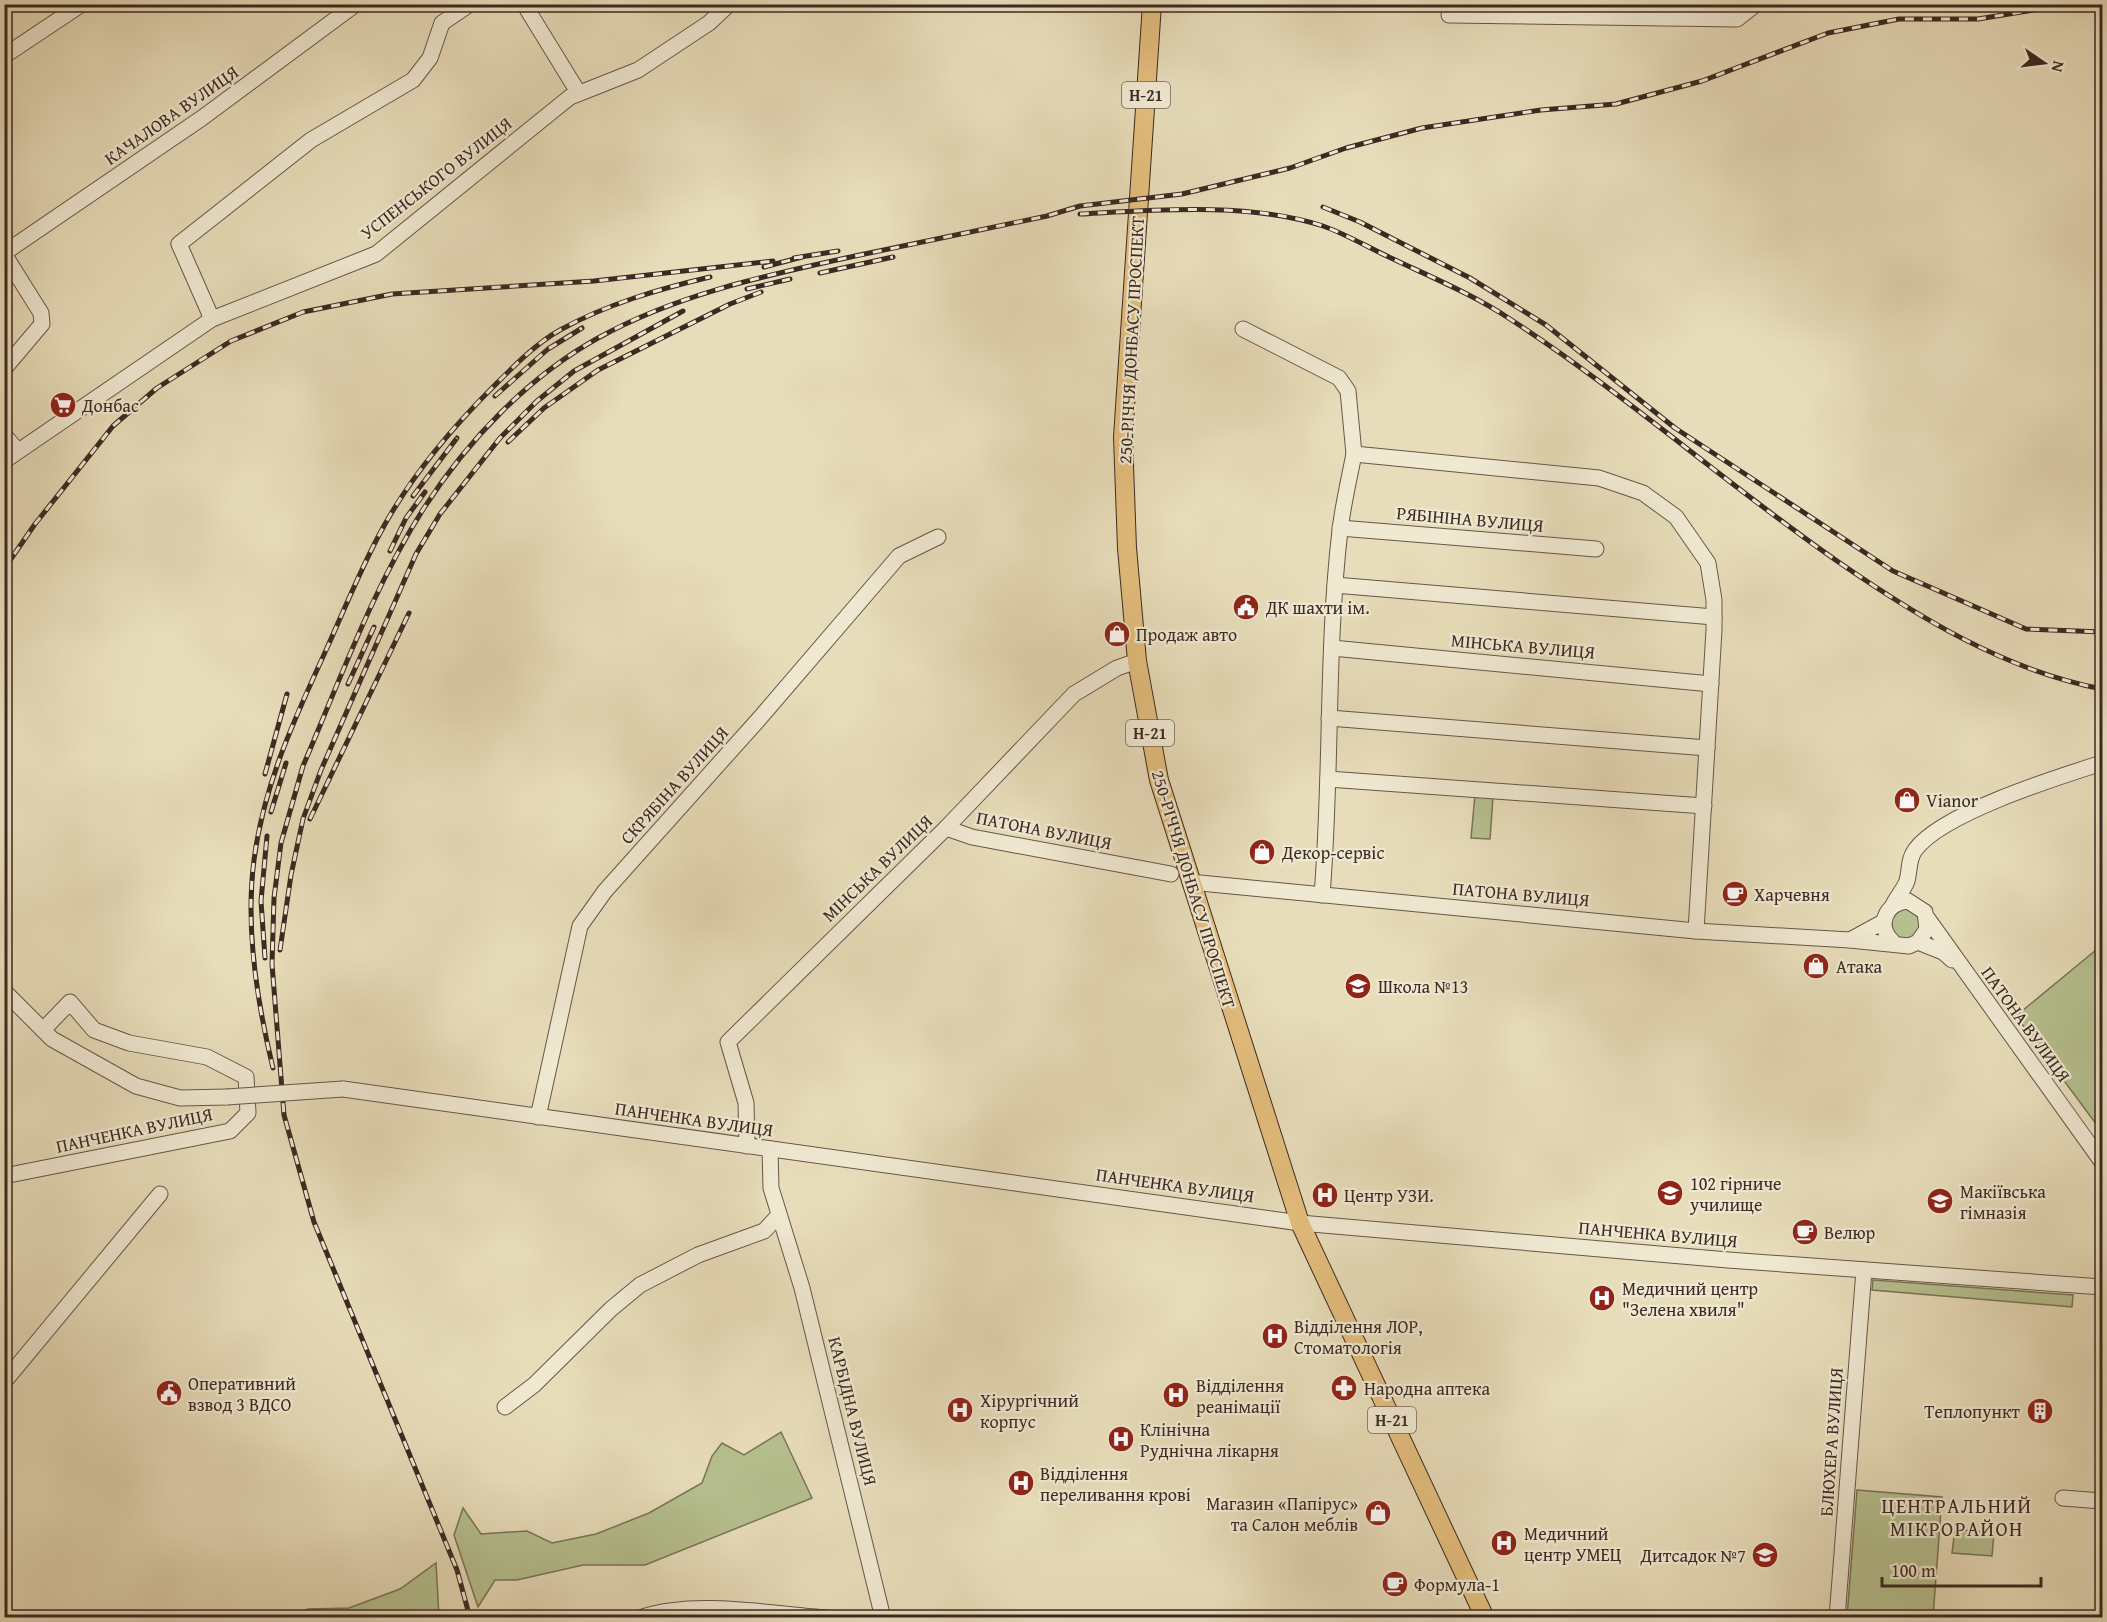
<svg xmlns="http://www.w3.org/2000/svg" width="2107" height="1622" viewBox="0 0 2107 1622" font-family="'Gentium Book Plus',serif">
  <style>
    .green { fill: #b6c08f; stroke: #797458; stroke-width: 1.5 }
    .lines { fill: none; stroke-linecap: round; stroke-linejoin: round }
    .minor-casing { stroke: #675648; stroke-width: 17 }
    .major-casing { stroke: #3c2922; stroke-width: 20 }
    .minor { stroke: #f0e9d2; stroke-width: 15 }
    .major { stroke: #e4be7d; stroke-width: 18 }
    .rail-casing { stroke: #3c2922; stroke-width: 5 }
    .rail { stroke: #f0e9d2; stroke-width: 3; stroke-dasharray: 9; stroke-linecap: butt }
    .minor-bridge-casing { stroke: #675648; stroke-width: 17; stroke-linecap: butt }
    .minor-bridge { stroke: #f0e9d2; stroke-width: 15 }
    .labels { text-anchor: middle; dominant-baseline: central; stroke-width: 4.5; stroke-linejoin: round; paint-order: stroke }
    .shield { fill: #f0e9d2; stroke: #726357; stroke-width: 1.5 }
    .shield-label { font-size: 16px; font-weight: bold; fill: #3c2922 }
    .street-label { font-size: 18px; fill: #3c2922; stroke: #f0e9d2 }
    .poi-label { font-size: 18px; fill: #3c2922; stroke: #f0e9d2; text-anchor: start }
    .neighbourhood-label { font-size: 20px; letter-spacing: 1.5px; fill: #3c2922; stroke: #f0e9d2 }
  </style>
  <rect width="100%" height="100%" fill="#e8ddba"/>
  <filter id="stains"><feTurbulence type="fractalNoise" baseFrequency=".00333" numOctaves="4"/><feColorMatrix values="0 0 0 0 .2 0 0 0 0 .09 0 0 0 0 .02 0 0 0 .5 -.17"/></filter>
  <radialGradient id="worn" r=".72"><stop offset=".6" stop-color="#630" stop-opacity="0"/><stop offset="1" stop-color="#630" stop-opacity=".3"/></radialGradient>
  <g class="green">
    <polygon points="1475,795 1493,797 1490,839 1471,838"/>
    <circle cx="1905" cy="924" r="15"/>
    <polygon points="2102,945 2102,1132 2016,1016"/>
    <polygon points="1873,1280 2073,1295 2072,1307 1872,1290"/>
    <polygon points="781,1432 812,1498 645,1565 583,1565 517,1580 495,1580 478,1607 454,1535 463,1508 481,1534 527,1531 552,1543 596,1534 649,1513 702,1483 712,1456 722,1443 744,1455"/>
    <polygon points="1857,1490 1942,1497 1933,1617 1847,1617"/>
    <polygon points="1955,1529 1994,1533 1992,1556 1952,1553"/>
    <polygon points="436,1563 439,1617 287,1617 308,1609 349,1608 400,1589"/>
  </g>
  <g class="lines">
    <defs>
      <g id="minor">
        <polyline points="524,4 578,92"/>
        <polyline points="1449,15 1737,19 1756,4"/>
        <polyline points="4,56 82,4"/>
        <polyline points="4,253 202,118 356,4"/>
        <polyline points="4,254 41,313 42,324 4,369"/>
        <polyline points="212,319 179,244 311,140 413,80 430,58 442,23 470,4"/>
        <polyline points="1243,329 1339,378 1348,391 1354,454 1599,478 1643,493 1676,517 1708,563 1714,600 1714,630 1696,931"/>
        <polyline points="4,435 18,451"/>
        <polyline points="4,461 212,319 376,254 570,97 638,70 709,23 729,4"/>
        <polyline points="1340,528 1596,549"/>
        <polyline points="1335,585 1714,617"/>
        <polyline points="1332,648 1711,684"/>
        <polyline points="1329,718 1707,748"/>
        <polyline points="1328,779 1704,806"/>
        <polyline points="946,828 972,837 1171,874"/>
        <polyline points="1190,882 1696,931 1850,940"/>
        <path d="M1322,895C1332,774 1326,651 1340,530C1343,505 1349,479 1354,454"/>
        <path d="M1893,905C1897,897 1904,889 1907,881C1910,870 1908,860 1915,850C1942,813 2058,777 2102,763"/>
        <polyline points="1928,919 2102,1162"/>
        <path d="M1883,922L1850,940L1909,946L1918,942L1927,929L1925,912L1908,901C1885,903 1876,926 1893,942"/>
        <polyline points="1918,942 1943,952 1952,960"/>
        <polyline points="4,991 52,1039 136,1086 180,1098 227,1097"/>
        <polyline points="343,1089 1300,1223 1728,1260 2102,1287"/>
        <polyline points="538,1117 580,926 605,891 759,719 899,556 938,537"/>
        <polyline points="747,1146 746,1103 728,1042 946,828 1074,694 1117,668 1137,661"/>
        <polyline points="770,1149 771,1188 802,1288 883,1618"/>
        <polyline points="4,1176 230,1131 248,1113 246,1077 207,1057 129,1043 94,1030 70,1002 43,1030"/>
        <polyline points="4,1382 160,1194"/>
        <polyline points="505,1407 534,1385 611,1309 640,1285 698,1255 764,1231 779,1215"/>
        <polyline points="2063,1498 2102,1501"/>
        <path d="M640,1618C694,1599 770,1614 827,1618"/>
        <polyline points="1837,1618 1864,1270"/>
      </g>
      <polyline id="major" points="1152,4 1123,437 1127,548 1137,661 1159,780 1300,1223 1485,1618"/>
    </defs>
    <use href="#minor" class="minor-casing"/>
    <use href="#major" class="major-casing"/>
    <use href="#minor" class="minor"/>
    <use href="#major" class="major"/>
    <defs>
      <g id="rail">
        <polyline points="1323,207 1360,222 1470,278 1546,325 1675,428 1893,571 2026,629 2102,632"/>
        <path d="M1080,214C1155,210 1250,202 1323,226C1346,234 1369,248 1391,258C1431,277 1474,295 1510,319C1624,393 1726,484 1837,561C1918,617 2004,670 2102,689"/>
        <polyline points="794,258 838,251"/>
        <polyline points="764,267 802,257"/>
        <polyline points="820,273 893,257"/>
        <polyline points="747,289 790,279"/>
        <polyline points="495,396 548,349 582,328"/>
        <polyline points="508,442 544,408 598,370 730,304 761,292"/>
        <polyline points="413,496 457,438"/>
        <polyline points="390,551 406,518 425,492"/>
        <polyline points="4,569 35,524 113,426 157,388 231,341 303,312 392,294 594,281 773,261"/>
        <polyline points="348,684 374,627"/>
        <polyline points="265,774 287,694"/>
        <polyline points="271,812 286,763"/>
        <polyline points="310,819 409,613"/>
        <polyline points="280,950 291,875 303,819 321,770 416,554 440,514 500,438 537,401 574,371 683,311"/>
        <polyline points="265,958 261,901 267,836"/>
        <path d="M273,1068C257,1002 245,928 254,860C264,783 295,718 327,648C344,610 360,571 379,535C408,480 448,432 492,388C512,368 535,344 560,330C607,304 659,289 710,277"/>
        <path d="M470,1618L457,1570L314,1222L284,1115L272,964L274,898L281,843L303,766C340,680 373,588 424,508C468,440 528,377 598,338C677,294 768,275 855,256C919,243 983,229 1047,216L1080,206L1182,194L1290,168L1346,148L1422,128L1541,110L1616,104L1702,81L1828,33L1899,19H1978L2040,9L2051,4"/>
      </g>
    </defs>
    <use href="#rail" class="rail-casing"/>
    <use href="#rail" class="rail"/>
    <defs>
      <polyline id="minor-bridge" points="227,1097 343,1089"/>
    </defs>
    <use href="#minor-bridge" class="minor-bridge-casing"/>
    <use href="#minor-bridge" class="minor-bridge"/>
  </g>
  <defs>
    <symbol id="supermarket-disc" viewBox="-11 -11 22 22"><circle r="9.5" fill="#8f2418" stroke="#f0e9d2"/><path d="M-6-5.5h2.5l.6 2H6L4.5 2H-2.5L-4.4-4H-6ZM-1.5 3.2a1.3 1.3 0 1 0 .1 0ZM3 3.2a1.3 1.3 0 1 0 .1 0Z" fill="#fff"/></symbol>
    <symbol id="civic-disc" viewBox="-11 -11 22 22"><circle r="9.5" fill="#8f2418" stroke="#f0e9d2"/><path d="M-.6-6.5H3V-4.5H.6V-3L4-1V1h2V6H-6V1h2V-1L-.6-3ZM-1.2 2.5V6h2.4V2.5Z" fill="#fff"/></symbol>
    <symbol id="shop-disc" viewBox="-11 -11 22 22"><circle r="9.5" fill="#8f2418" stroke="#f0e9d2"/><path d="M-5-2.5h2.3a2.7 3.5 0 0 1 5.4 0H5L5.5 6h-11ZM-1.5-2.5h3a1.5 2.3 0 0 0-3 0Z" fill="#fff"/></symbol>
    <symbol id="cafe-disc" viewBox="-11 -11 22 22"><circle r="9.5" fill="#8f2418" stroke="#f0e9d2"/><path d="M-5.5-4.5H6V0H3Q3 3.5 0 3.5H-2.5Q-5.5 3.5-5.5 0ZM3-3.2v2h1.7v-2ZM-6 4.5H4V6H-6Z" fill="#fff"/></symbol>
    <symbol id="school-disc" viewBox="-11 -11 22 22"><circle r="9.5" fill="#8f2418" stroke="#f0e9d2"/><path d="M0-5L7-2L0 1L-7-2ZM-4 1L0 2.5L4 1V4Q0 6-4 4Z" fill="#fff"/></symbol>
    <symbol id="university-disc" viewBox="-11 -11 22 22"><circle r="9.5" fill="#8f2418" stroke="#f0e9d2"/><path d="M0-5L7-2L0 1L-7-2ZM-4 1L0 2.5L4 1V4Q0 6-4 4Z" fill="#fff"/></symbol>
    <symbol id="hospital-disc" viewBox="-11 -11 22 22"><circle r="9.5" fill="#8f2418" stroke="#f0e9d2"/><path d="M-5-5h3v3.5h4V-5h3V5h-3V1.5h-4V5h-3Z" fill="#fff"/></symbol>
    <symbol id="pharmacy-disc" viewBox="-11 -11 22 22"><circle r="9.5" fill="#8f2418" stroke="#f0e9d2"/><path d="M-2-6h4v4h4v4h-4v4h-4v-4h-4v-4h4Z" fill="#fff"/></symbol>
    <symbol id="building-disc" viewBox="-11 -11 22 22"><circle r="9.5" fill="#8f2418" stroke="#f0e9d2"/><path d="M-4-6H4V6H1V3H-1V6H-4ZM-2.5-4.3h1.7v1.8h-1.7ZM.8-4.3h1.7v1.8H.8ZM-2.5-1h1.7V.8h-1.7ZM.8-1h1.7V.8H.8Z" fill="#fff"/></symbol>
  </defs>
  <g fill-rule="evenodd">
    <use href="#supermarket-disc" x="48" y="390" width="30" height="30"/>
    <use href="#civic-disc" x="1231" y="592" width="30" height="30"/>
    <use href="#shop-disc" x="1102" y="619" width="30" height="30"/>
    <use href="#shop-disc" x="1892" y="785" width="30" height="30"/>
    <use href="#shop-disc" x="1247" y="837" width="30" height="30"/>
    <use href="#cafe-disc" x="1720" y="879" width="30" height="30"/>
    <use href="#shop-disc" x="1801" y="951" width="30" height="30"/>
    <use href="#school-disc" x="1343" y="971" width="30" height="30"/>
    <use href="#university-disc" x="1655" y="1178" width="30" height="30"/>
    <use href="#hospital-disc" x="1310" y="1180" width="30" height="30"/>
    <use href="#school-disc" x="1925" y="1186" width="30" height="30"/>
    <use href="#cafe-disc" x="1790" y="1217" width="30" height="30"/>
    <use href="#hospital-disc" x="1587" y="1283" width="30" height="30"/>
    <use href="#hospital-disc" x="1260" y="1321" width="30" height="30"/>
    <use href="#pharmacy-disc" x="1329" y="1373" width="30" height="30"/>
    <use href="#civic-disc" x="154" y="1378" width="30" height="30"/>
    <use href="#hospital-disc" x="1161" y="1380" width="30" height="30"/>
    <use href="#hospital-disc" x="945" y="1395" width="30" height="30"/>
    <use href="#building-disc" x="2025" y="1396" width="30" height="30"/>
    <use href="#hospital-disc" x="1106" y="1424" width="30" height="30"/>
    <use href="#hospital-disc" x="1006" y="1468" width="30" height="30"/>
    <use href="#shop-disc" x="1363" y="1498" width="30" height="30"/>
    <use href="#hospital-disc" x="1489" y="1528" width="30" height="30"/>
    <use href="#school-disc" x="1750" y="1540" width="30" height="30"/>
    <use href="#cafe-disc" x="1380" y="1569" width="30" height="30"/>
  </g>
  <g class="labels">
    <g class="shield">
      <rect x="1122" y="82" width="48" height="26" rx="4.5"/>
      <rect x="1126" y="720" width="48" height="26" rx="4.5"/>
      <rect x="1368" y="1407" width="48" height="26" rx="4.5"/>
    </g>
    <g class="shield-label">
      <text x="1146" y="95">Н-21</text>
      <text x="1150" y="733">Н-21</text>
      <text x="1392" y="1420">Н-21</text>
    </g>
    <g class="street-label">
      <text transform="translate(171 115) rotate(-35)">КАЧАЛОВА ВУЛИЦЯ</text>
      <text transform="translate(436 178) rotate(-38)">УСПЕНСЬКОГО ВУЛИЦЯ</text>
      <text transform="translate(1131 340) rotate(-87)">250-РІЧЧЯ ДОНБАСУ ПРОСПЕКТ</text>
      <text transform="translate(1470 519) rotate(5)">РЯБІНІНА ВУЛИЦЯ</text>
      <text transform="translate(1523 646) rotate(5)">МІНСЬКА ВУЛИЦЯ</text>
      <text transform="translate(674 785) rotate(-48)">СКРЯБІНА ВУЛИЦЯ</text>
      <text transform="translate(1044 830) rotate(11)">ПАТОНА ВУЛИЦЯ</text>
      <text transform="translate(877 868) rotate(-44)">МІНСЬКА ВУЛИЦЯ</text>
      <text transform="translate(1194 889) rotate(73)">250-РІЧЧЯ ДОНБАСУ ПРОСПЕКТ</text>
      <text transform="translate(1521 894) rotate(5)">ПАТОНА ВУЛИЦЯ</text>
      <text transform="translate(2026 1024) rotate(54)">ПАТОНА ВУЛИЦЯ</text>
      <text transform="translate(694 1119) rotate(8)">ПАНЧЕНКА ВУЛИЦЯ</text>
      <text transform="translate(134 1130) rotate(-12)">ПАНЧЕНКА ВУЛИЦЯ</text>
      <text transform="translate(1175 1185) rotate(8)">ПАНЧЕНКА ВУЛИЦЯ</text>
      <text transform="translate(1658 1234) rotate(5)">ПАНЧЕНКА ВУЛИЦЯ</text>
      <text transform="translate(853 1411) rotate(76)">КАРБІДНА ВУЛИЦЯ</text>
      <text transform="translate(1831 1442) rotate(-86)">БЛЮХЕРА ВУЛИЦЯ</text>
    </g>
    <g class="poi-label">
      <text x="82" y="405">Донбас</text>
      <text x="1266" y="607">ДК шахти ім.</text>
      <text x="1136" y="634">Продаж авто</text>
      <text x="1926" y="800">Vianor</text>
      <text x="1282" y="852">Декор-сервіс</text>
      <text x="1754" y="894">Харчевня</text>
      <text x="1836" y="966">Атака</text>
      <text x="1378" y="986">Школа №13</text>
      <text x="1690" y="1183">102 гірниче<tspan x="1690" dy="21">училище</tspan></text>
      <text x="1960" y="1191">Макіївська<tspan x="1960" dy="21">гімназія</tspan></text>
      <text x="1344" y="1195">Центр УЗИ.</text>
      <text x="1824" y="1232">Велюр</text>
      <text x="1622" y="1288">Медичний центр<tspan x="1622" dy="21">"Зелена хвиля"</tspan></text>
      <text x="1294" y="1326">Відділення ЛОР,<tspan x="1294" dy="21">Стоматологія</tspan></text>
      <text x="188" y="1383">Оперативний<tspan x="188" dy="21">взвод 3 ВДСО</tspan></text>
      <text x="1196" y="1385">Відділення<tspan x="1196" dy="21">реанімації</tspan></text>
      <text x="1364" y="1388">Народна аптека</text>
      <text x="980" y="1400">Хірургічний<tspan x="980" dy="21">корпус</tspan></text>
      <text x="2020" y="1411" text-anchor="end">Теплопункт</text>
      <text x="1140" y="1429">Клінічна<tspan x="1140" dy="21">Руднічна лікарня</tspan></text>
      <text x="1040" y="1473">Відділення<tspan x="1040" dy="21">переливання крові</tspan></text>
      <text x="1358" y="1503" text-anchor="end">Магазин «Папірус»<tspan x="1358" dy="21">та Салон меблів</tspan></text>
      <text x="1524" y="1533">Медичний<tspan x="1524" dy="21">центр УМЕЦ</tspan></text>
      <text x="1746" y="1555" text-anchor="end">Дитсадок №7</text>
      <text x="1414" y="1584">Формула-1</text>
    </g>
    <g class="neighbourhood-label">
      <text x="1957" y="1505">ЦЕНТРАЛЬНИЙ<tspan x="1957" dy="23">МІКРОРАЙОН</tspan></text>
    </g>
  </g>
  <rect width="2107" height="1622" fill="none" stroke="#e8ddba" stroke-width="24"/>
  <rect x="6" y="6" width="2095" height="1610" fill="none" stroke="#3c2922" stroke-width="3"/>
  <rect x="12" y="12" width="2083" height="1598" fill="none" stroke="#3c2922" stroke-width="1.5"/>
  <g transform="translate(2044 63) rotate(104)" stroke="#f0e9d2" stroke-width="4.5" paint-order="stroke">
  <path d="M0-4.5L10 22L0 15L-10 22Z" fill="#3c2922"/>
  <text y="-9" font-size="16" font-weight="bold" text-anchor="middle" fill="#3c2922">N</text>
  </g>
  <path d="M1882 1577v9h159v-9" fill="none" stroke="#3c2922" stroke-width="3"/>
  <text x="1891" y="1577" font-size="18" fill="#3c2922" stroke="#f0e9d2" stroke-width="4.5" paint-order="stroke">100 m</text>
  <rect width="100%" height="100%" filter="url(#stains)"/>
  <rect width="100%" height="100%" fill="url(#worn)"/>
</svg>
